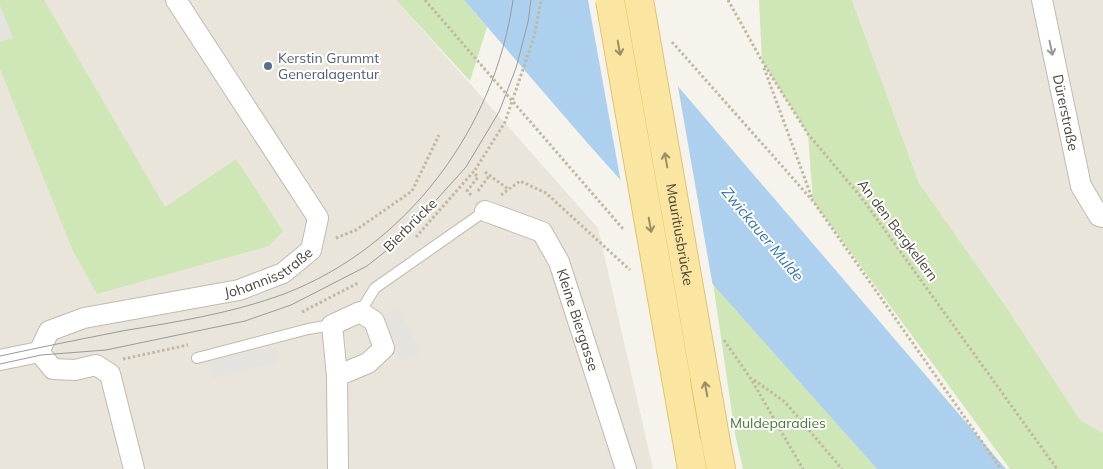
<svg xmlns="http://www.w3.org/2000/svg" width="1103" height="469" viewBox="0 0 1103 469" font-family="Mulish,sans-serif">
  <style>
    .residential { fill: #e9e5da }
    .green { fill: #cfe7b7 }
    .parking { fill: #e4e3e0 }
    .water { fill: #acd0ee }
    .pier { fill: #f5f3ec }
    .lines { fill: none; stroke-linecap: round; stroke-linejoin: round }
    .lane-casing { stroke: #c1bbaf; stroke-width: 12 }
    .street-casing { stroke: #c1bbaf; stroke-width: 22 }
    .primary-casing { stroke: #e0c46f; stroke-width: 30 }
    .path { stroke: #c2b8a0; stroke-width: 3; stroke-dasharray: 2.5 2.5; stroke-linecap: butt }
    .lane { stroke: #fff; stroke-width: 10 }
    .street { stroke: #fff; stroke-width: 20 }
    .primary { stroke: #fae6a0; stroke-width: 28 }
    .tram { stroke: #9a9a9a; stroke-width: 1 }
    .primary-bridge-casing { stroke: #e0c46f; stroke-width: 30; stroke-linecap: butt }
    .path-bridge { stroke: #c2b8a0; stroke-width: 3; stroke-dasharray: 2.5 2.5; stroke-linecap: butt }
    .primary-bridge { stroke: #fae6a0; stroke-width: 28 }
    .oneway { stroke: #998d68 }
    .oneway2 { stroke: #9b9893 }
    .service-dot { fill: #5c6f8a; stroke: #fff; stroke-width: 2 }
    .labels { text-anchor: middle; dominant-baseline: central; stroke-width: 4; stroke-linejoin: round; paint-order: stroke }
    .service-label { font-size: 14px; fill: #4e5e75; stroke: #fff; text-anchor: start }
    .street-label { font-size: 14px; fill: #4a443a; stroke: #fff }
    .park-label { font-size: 14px; fill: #477a2e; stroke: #fff }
    .water-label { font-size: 15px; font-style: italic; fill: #3577b3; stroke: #fff }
  </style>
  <rect width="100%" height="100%" fill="#f5f3ec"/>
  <g class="residential">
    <polygon points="0,0 396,0 598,228 653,469 0,469"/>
    <polygon points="852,0 1103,0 1103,433 1080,420 1007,308 919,183"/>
  </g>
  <g class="green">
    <polygon points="0,0 44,0 165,207 236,159 283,231 269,246 97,294 72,249 0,69 0,42 13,38 0,6"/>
    <polygon points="396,0 464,0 487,27 470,81"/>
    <polygon points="759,0 852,0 919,183 1007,308 1080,420 1103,433 1103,469 1010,469 813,201 808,134 762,61"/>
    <polygon points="713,283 877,469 743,469 735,434"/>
  </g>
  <g class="parking">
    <polygon points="0,6 13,38 0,42"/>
    <polygon points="398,307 422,354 401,361 384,314"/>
    <polygon points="275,346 279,362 212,379 209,362"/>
  </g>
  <polygon class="water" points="464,0 604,0 1006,469 877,469 584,139"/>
  <polygon class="pier" points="588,0 607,0 677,81 713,287 621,183"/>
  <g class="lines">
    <defs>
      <g id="lane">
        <polyline points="360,312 375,288 485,211"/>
        <polyline points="197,358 308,329 332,325"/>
      </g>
      <g id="street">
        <path id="s1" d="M1042,0L1081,186L1099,216L1103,217"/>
        <path id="s2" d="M485,211L542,232L559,262L626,469"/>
        <path id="s3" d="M39,352L49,331L84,318L239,290L283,273L311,250L318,218L176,0"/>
        <polyline points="39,352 53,369 75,370 96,365 110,374 134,469"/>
        <polyline points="0,360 39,352"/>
        <polyline points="337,376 368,363 384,348 374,321 360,312 332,325 337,376 338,469"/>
      </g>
      <g id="primary">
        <polyline points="676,378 692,469"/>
        <polyline points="715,437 721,469"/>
      </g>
    </defs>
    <use href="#lane" class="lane-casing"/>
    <use href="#street" class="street-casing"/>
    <use href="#primary" class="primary-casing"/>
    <g class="path">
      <polyline points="425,0 624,230"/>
      <polyline points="728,0 762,61 808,134 861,197 1057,469"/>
      <polyline points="672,42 813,201 1001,469"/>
      <polyline points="764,68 812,198"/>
      <polyline points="485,172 508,189"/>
      <polyline points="478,191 489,176"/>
      <polyline points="471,195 467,191 478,177 473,172"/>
      <polyline points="501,195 520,181 546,193 630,270"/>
      <polyline points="416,237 475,170"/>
      <polyline points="336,238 356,230 412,191 439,135"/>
      <polyline points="302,312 358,283"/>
      <polyline points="724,340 751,379 803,469"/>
      <polyline points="123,359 188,345"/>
      <polyline points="754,380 785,402 842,469"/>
    </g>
    <use href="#lane" class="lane"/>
    <use href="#street" class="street"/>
    <use href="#primary" class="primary"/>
    <g class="tram">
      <path d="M0,356C41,347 82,339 122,331C176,322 233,313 284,294C407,247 495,128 513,0"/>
      <polyline points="0,364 41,355 106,350 245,321 291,305 367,266 401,239 466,167 499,112 516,68 528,22 531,0"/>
    </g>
    <defs>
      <g id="primary-bridge">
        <polyline points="610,0 676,378"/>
        <path id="s4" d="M639,0L715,437"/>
      </g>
    </defs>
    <use href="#primary-bridge" class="primary-bridge-casing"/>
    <polyline class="path-bridge" points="475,170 505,122 534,37 541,0"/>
    <use href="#primary-bridge" class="primary-bridge"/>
  </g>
  <defs><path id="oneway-shaft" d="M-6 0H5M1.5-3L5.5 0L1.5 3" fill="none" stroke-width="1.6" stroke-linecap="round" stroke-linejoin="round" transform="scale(1.25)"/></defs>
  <g class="oneway">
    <use href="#oneway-shaft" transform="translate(619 48) rotate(80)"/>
    <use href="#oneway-shaft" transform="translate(666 160) rotate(-100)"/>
    <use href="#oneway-shaft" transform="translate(650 225) rotate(80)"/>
    <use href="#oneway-shaft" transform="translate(706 389) rotate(-100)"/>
  </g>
  <use class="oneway2" href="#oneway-shaft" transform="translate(1051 48) rotate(78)"/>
  <circle class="service-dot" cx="268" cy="66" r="5"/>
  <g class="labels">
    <g class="service-label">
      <text x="278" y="58">Kerstin Grummt<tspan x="278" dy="16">Generalagentur</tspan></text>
    </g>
    <g class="street-label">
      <text stroke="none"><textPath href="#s1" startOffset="115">Dürerstraße</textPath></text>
      <text transform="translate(410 225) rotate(-45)">Bierbrücke</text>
      <text transform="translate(898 230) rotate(53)">An den Bergkellern</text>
      <text stroke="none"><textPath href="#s4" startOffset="238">Mauritiusbrücke</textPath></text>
      <text stroke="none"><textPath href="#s3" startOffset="252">Johannisstraße</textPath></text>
      <text stroke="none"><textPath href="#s2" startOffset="156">Kleine Biergasse</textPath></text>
    </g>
    <g class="park-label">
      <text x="778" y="423">Muldeparadies</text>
    </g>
    <g class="water-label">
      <text transform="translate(763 234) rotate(50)">Zwickauer Mulde</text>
    </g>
  </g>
</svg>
